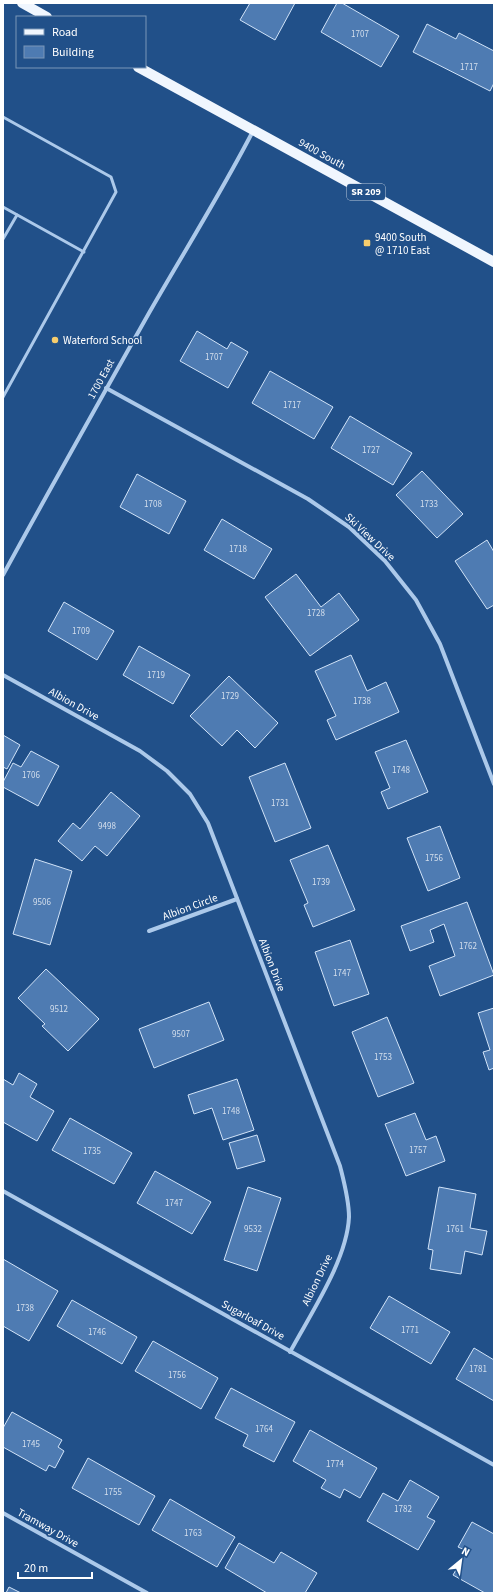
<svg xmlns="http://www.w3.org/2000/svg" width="497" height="1596" viewBox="0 0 497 1596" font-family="'Source Sans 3',sans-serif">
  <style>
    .building { fill: #4e7bb2; stroke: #d1e3f8 }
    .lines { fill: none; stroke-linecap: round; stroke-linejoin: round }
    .service { stroke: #acc9ea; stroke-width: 3 }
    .minor { stroke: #acc9ea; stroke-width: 4 }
    .primary { stroke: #f0f6fe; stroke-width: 10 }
    .poi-dot { fill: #f7cd6d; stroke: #215089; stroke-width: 1.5 }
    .labels { text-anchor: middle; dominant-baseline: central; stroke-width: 3.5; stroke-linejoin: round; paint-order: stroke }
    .number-label { font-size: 9px; fill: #d3deec }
    .shield { fill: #215089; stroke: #bccadc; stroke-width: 1 }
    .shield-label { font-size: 10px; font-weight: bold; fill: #fff }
    .street-label { font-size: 11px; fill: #fff; stroke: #215089 }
    .poi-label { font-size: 11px; fill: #fff; stroke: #215089; text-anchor: start }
  </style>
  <rect width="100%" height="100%" fill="#215089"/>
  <g class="building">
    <polygon points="250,3 295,3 275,40 240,20"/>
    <polygon points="337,3 342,3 399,36 381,67 321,32"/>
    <polygon points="427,24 456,39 459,33 494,51 494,83 490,91 413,52"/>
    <polygon points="197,331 227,349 231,342 248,352 228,388 180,361"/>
    <polygon points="270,371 333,407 314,439 252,403"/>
    <polygon points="350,416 412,453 393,485 331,448"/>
    <polygon points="422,471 463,514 437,538 396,495"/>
    <polygon points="137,474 186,501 169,534 120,507"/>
    <polygon points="222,519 272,549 254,579 204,550"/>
    <polygon points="487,540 494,552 494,605 487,609 455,561"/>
    <polygon points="296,574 321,607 339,593 359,620 310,656 265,597"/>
    <polygon points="64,602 114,631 97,660 48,631"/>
    <polygon points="139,646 190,675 173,704 123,675"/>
    <polygon points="351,655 367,691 386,682 399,712 336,740 327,720 336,716 315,671"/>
    <polygon points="229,676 278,723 255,748 237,730 222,746 190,716"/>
    <polygon points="3,735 20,745 7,769 3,767"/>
    <polygon points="406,740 428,792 388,809 381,792 390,788 375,752"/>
    <polygon points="31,751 59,766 38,806 3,787 3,782 13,763 21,767"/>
    <polygon points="285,763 311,828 275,842 249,777"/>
    <polygon points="111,792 140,816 107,856 95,846 82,861 58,841 73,823 80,829"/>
    <polygon points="440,826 460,878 428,891 407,838"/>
    <polygon points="328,845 355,910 313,927 304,905 308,903 290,860"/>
    <polygon points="35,859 72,871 50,945 13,934"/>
    <polygon points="467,902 494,975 440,996 429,966 455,956 444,924 430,930 434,942 410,951 401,926"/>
    <polygon points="350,940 369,994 334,1006 315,952"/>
    <polygon points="46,969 99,1019 68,1051 42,1026 45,1024 18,998"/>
    <polygon points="209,1002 224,1040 154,1068 139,1029"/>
    <polygon points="494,1008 494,1068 489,1070 483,1052 490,1050 478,1013"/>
    <polygon points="387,1017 414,1083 378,1097 352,1032"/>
    <polygon points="19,1073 37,1084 30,1097 54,1111 37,1141 3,1122 3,1079 13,1085"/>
    <polygon points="237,1079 254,1130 223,1140 212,1108 194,1114 188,1095"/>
    <polygon points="415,1113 426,1140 436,1136 445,1161 406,1176 385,1124"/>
    <polygon points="70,1118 132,1153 114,1184 52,1150"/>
    <polygon points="257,1135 265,1161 237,1169 229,1143"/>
    <polygon points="155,1171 211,1202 192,1234 137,1203"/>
    <polygon points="248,1187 281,1198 257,1271 224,1260"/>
    <polygon points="439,1187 476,1194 470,1228 487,1231 482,1255 465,1251 461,1274 430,1269 433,1250 428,1249"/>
    <polygon points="3,1259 58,1291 29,1341 3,1326"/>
    <polygon points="389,1296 450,1332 431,1364 370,1328"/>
    <polygon points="72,1300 137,1337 122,1364 57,1326"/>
    <polygon points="153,1341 218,1378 201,1409 135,1371"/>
    <polygon points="474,1348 494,1360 494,1401 456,1379"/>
    <polygon points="231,1388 295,1422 274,1462 243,1446 248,1435 215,1418"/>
    <polygon points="12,1412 62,1440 58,1447 64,1451 55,1468 49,1465 46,1471 3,1447 3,1428"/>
    <polygon points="310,1430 377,1468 360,1498 344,1489 340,1498 321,1488 326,1480 293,1461"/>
    <polygon points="88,1458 155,1496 139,1525 72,1488"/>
    <polygon points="410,1480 439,1497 427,1517 435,1521 418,1550 367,1521 383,1493 398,1501"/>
    <polygon points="170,1499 235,1537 217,1567 152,1530"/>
    <polygon points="472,1522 494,1534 494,1593 485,1593 453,1575 467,1551 458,1547"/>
    <polygon points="239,1543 274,1563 281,1552 317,1573 305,1593 267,1593 225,1568"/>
    <polygon points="9,1587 21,1593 6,1593"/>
  </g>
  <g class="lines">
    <g class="service">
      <polyline points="3,117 111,177 116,192 3,397"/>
      <polyline points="3,207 84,252"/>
      <polyline points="3,239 17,215"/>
    </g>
    <g class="minor">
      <polyline points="106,388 308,499 349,527 385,561 416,600 440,644 494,784"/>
      <path d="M3,575C51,487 100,400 149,313C184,252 221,193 253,131"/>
      <path d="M3,675L140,751L167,771L190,794L208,823L340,1166C344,1182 349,1200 349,1217C347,1260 311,1313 290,1352"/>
      <polyline points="149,931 237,899"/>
      <polyline points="3,1191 494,1465"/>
      <polyline points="3,1513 147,1593"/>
    </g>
    <g class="primary">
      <polyline points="22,3 47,17"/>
      <polyline points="138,67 494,262"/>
    </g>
  </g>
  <g class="poi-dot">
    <rect x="363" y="239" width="8" height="8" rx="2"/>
    <circle cx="55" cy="340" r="4"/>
  </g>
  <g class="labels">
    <g class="number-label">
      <text x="360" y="34">1707</text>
      <text x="469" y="67">1717</text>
      <text x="214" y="357">1707</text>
      <text x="292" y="405">1717</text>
      <text x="371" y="450">1727</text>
      <text x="153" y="504">1708</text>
      <text x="429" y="504">1733</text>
      <text x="238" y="549">1718</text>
      <text x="316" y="613">1728</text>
      <text x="81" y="631">1709</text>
      <text x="156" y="675">1719</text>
      <text x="230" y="696">1729</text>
      <text x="362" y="701">1738</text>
      <text x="401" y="770">1748</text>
      <text x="31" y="775">1706</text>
      <text x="280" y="803">1731</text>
      <text x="107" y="826">9498</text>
      <text x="434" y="858">1756</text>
      <text x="321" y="882">1739</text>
      <text x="42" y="902">9506</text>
      <text x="468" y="946">1762</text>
      <text x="342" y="973">1747</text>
      <text x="59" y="1009">9512</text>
      <text x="181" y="1034">9507</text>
      <text x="383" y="1057">1753</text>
      <text x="231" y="1111">1748</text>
      <text x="418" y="1150">1757</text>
      <text x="92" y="1151">1735</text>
      <text x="174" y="1203">1747</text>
      <text x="253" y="1229">9532</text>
      <text x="455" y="1229">1761</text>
      <text x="25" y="1308">1738</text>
      <text x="410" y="1330">1771</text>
      <text x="97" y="1332">1746</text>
      <text x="478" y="1369">1781</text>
      <text x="177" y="1375">1756</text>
      <text x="264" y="1429">1764</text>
      <text x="31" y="1444">1745</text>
      <text x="335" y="1464">1774</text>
      <text x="113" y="1492">1755</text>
      <text x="403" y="1509">1782</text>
      <text x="193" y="1533">1763</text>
    </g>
    <rect class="shield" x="347" y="184" width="38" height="16" rx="3"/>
    <g class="shield-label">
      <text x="366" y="192">SR 209</text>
    </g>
    <g class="street-label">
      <text transform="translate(322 154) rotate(29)">9400 South</text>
      <text transform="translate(101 379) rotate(-61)">1700 East</text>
      <text transform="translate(370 537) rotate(43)">Ski View Drive</text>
      <text transform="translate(74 704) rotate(29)">Albion Drive</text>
      <text transform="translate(190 907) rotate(-20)">Albion Circle</text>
      <text transform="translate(272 965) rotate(69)">Albion Drive</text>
      <text transform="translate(317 1280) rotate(-64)">Albion Drive</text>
      <text transform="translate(253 1320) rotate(29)">Sugarloaf Drive</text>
      <text transform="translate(48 1528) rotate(29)">Tramway Drive</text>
    </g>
    <g class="poi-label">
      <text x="375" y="237">9400 South<tspan x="375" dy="13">@ 1710 East</tspan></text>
      <text x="63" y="340">Waterford School</text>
    </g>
  </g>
  <rect width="497" height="1596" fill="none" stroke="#ffffff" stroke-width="8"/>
  <rect x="16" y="16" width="130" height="52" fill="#215089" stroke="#7a96b8"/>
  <rect x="24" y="29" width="20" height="6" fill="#f0f6fe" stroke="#7a96b8"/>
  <text x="52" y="36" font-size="12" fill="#ffffff">Road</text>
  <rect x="24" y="46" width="20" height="12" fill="#4e7bb2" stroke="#7a96b8"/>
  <text x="52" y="56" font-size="12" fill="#ffffff">Building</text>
  <g transform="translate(461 1560) rotate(29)" stroke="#215089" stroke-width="3" paint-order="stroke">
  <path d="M0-3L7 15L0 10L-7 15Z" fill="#ffffff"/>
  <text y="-6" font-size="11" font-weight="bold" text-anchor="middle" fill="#ffffff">N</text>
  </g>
  <path d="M18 1572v6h74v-6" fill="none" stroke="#ffffff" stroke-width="2"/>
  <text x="24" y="1572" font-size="12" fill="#ffffff" stroke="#215089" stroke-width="3" paint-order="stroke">20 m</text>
</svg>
